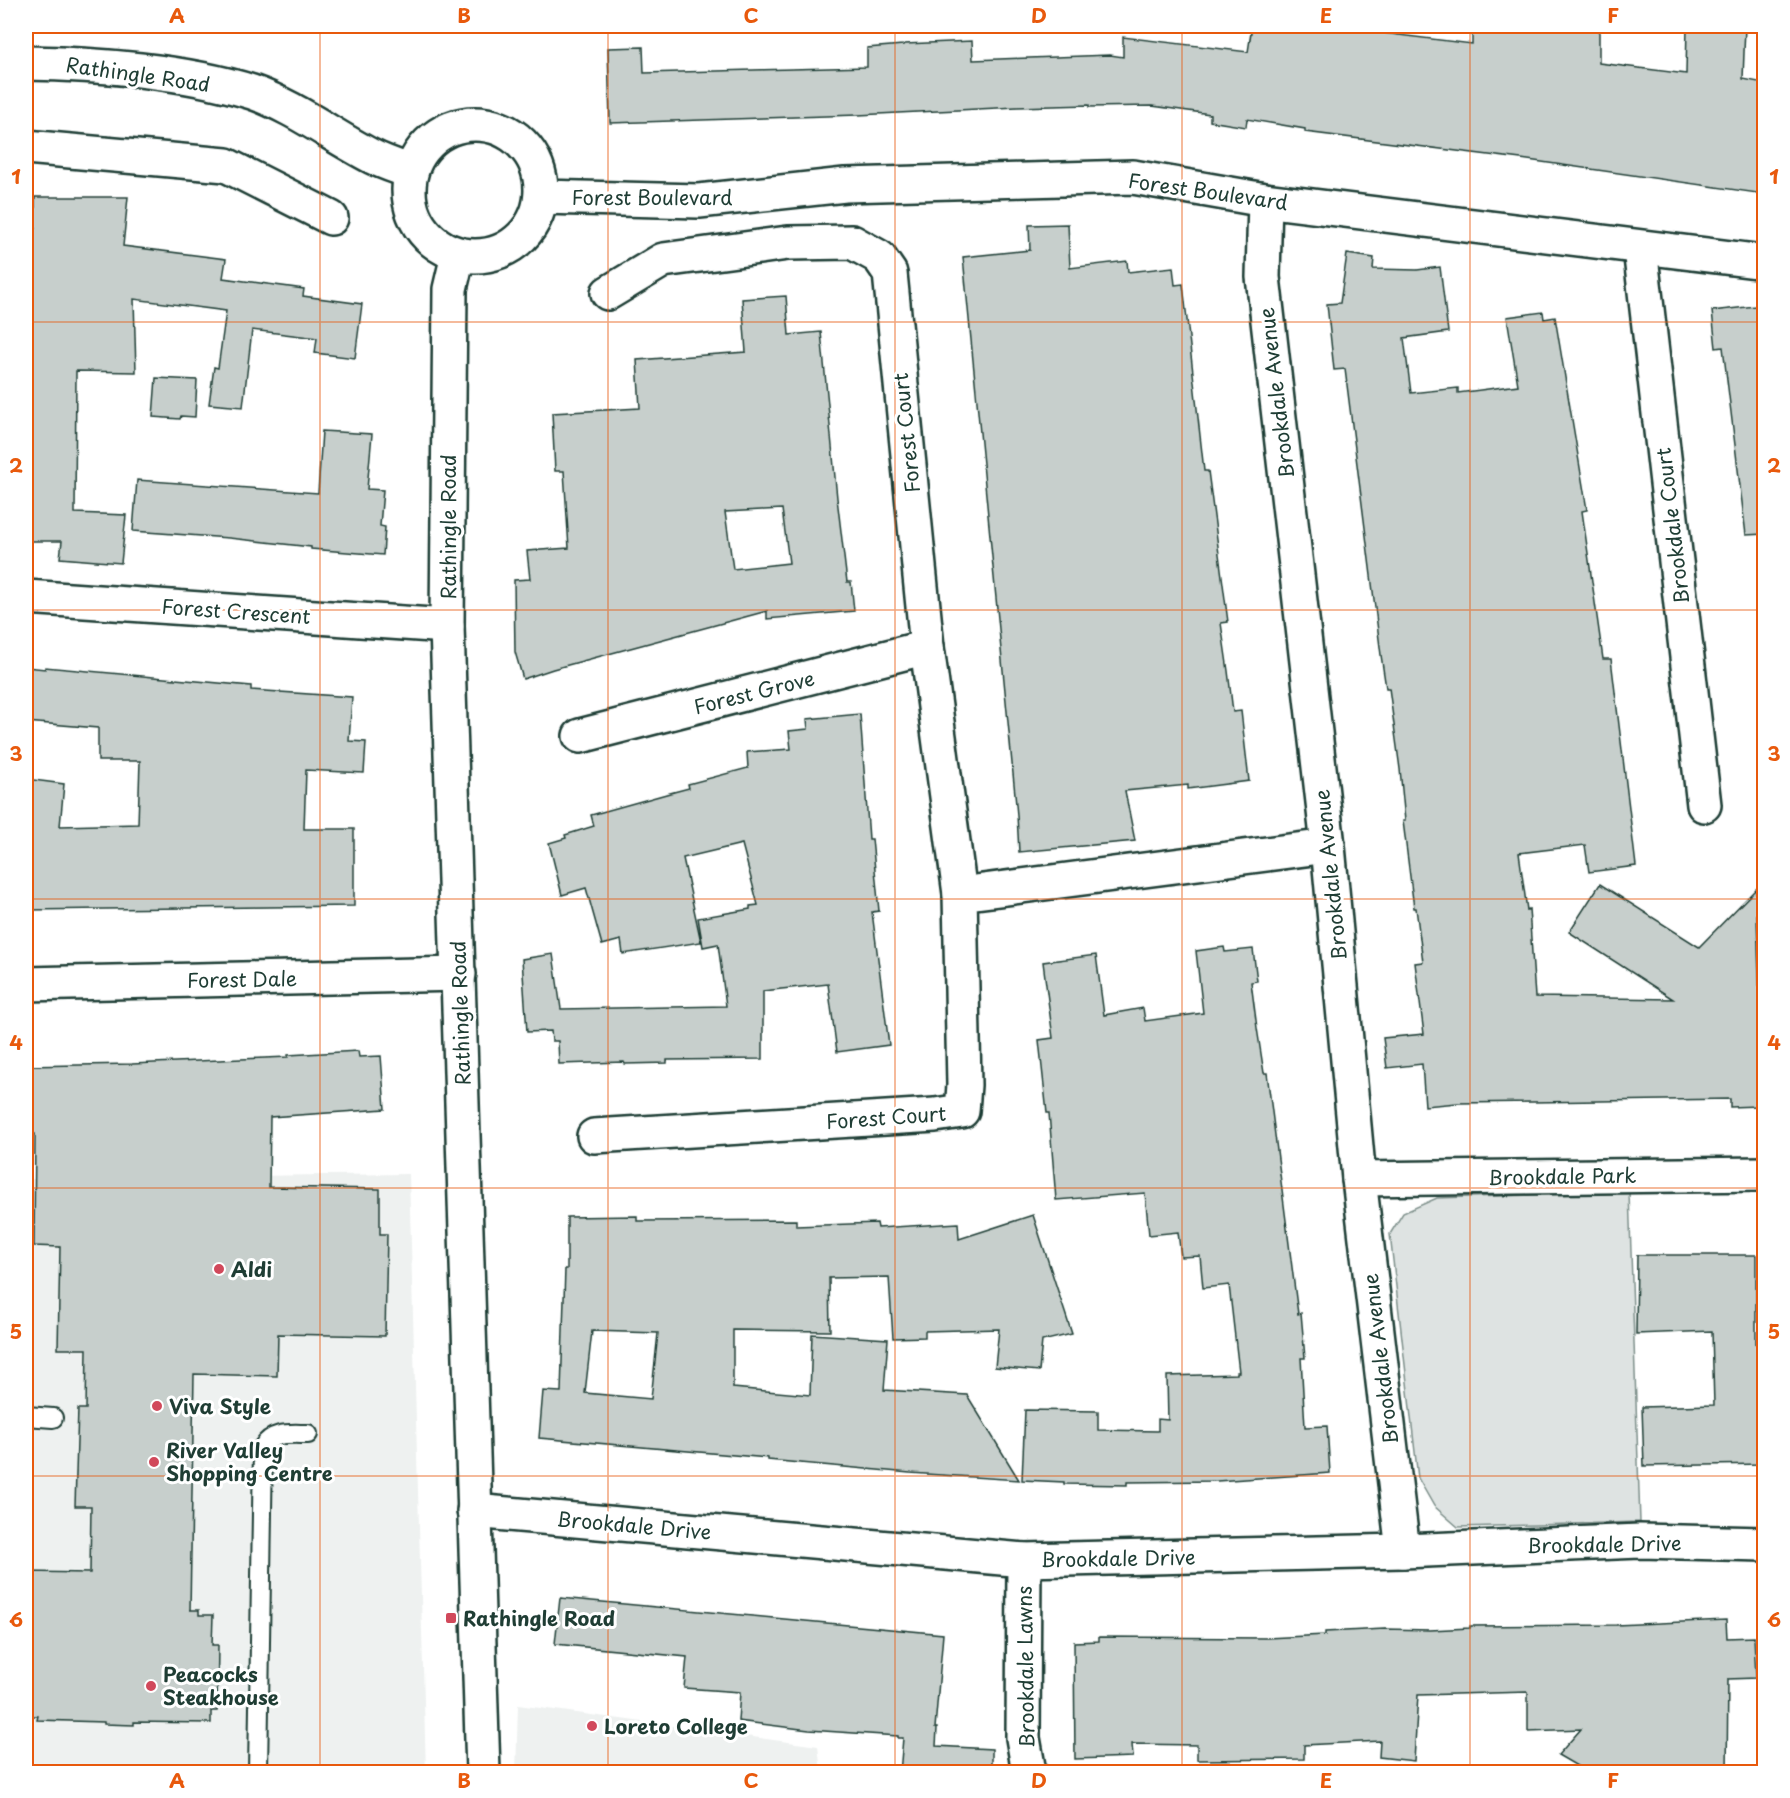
<svg xmlns="http://www.w3.org/2000/svg" width="1790" height="1798" viewBox="0 0 1790 1798" font-family="'Playpen Sans',sans-serif">
  <style>
    .built { fill: #eef1f0 }
    .green { fill: #dee3e2; stroke: #7e908b; stroke-width: 1.5 }
    .building { fill: #c7cfcc; stroke: #1f3d34; stroke-width: 1.5; fill-rule: evenodd }
    .lines { fill: none; stroke-linecap: round; stroke-linejoin: round }
    .lane-casing { stroke: #1f3d34; stroke-width: 22 }
    .street-casing { stroke: #1f3d34; stroke-width: 38 }
    .secondary-casing { stroke: #1f3d34; stroke-width: 38 }
    .lane { stroke: #fff; stroke-width: 18 }
    .street { stroke: #fff; stroke-width: 33 }
    .secondary { stroke: #fff; stroke-width: 33 }
    .grid { fill: none; stroke: #e8590c; stroke-width: 1.5; stroke-opacity: 0.55 }
    .poi-dot { fill: #d1495b; stroke: #fff; stroke-width: 2 }
    .labels { text-anchor: middle; dominant-baseline: central; stroke-width: 6; stroke-linejoin: round; paint-order: stroke }
    .street-label { font-size: 20px; fill: #1f3d34; stroke: #fff }
    .poi-label { font-size: 20px; font-weight: bold; fill: #1f3d34; stroke: #fff; text-anchor: start }
    .neatline { fill: none; stroke: #e8590c; stroke-width: 2 }
    .grid-label { font-size: 20px; text-anchor: middle; font-weight: bold; fill: #e8590c }
  </style>
  <rect width="100%" height="100%" fill="#fff"/>
  <filter id="ink" filterUnits="userSpaceOnUse"><feTurbulence type="fractalNoise" baseFrequency=".0167" numOctaves="2"/><feDisplacementMap in="SourceGraphic" scale="12" xChannelSelector="R" yChannelSelector="G"/><feConvolveMatrix kernelMatrix="1 2 1 2 8 2 1 2 1" color-interpolation-filters="sRGB"/></filter>
  <g filter="url(#ink)">
    <g class="built">
      <polygon points="409,1174 426,1772 26,1772 26,1179"/>
      <polygon points="518,1705 818,1746 821,1772 516,1772"/>
    </g>
    <polygon class="green" points="1629,1192 1640,1522 1458,1527 1434,1506 1418,1478 1390,1234 1403,1213 1437,1198"/>
    <g class="building">
      <polygon points="1252,26 1325,26 1472,44 1472,26 1599,26 1599,63 1686,74 1687,26 1745,26 1743,79 1764,83 1764,194 1521,159 1305,132 1305,129 1247,119 1246,127 1210,121 1210,114 1152,106 1089,107 1089,105 1017,107 858,115 610,123 608,48 643,47 644,73 829,68 867,67 867,48 903,45 905,44 972,41 973,60 1110,55 1123,57 1123,37 1248,52"/>
      <polygon points="35,197 128,197 123,246 226,259 223,278 304,289 303,296 362,304 355,358 315,353 317,338 252,330 243,407 209,404 214,367 218,368 226,311 134,299 136,372 76,371 75,513 126,515 121,563 60,558 62,541 26,541 26,228 35,228"/>
      <polygon points="1068,224 1070,268 1127,261 1128,272 1173,267 1175,285 1183,284 1204,471 1208,471 1228,622 1221,623 1228,671 1233,712 1241,711 1249,781 1188,789 1188,785 1125,791 1135,841 1019,852 1017,815 963,257 1030,250 1029,225"/>
      <polygon points="1347,254 1374,258 1373,269 1417,270 1440,267 1448,332 1404,338 1411,393 1458,388 1458,393 1518,385 1507,317 1543,312 1544,319 1555,317 1587,510 1582,511 1603,659 1611,659 1636,866 1589,872 1585,845 1519,853 1527,910 1529,909 1535,997 1673,999 1569,932 1600,884 1699,947 1756,889 1761,1035 1764,1035 1764,1099 1758,1099 1758,1106 1730,1107 1730,1099 1458,1103 1425,1106 1422,1064 1387,1068 1383,1038 1424,1034 1415,963 1423,962 1416,908 1414,908 1403,821 1405,821 1400,769 1389,688 1386,688 1381,655 1345,369 1334,370 1327,304 1340,303"/>
      <path d="M786,296L789,335L821,332L837,498L847,582H851L854,611L767,619V611L553,669L523,679L515,652L514,580L530,579L527,551L569,548L564,471H555L552,413L640,408L637,360L746,352L742,299ZM782,509L789,563L733,569L725,512Z"/>
      <polygon points="1764,305 1764,534 1746,535 1723,347 1716,348 1712,311"/>
      <polygon points="156,378 197,380 195,417 181,416 180,419 153,417"/>
      <polygon points="322,431 372,434 367,489 383,490 380,526 385,527 383,555 311,549 311,547 229,538 133,531 137,480 318,493"/>
      <polygon points="26,667 45,669 45,667 251,686 251,690 352,697 349,741 366,742 364,773 306,770 304,829 354,829 354,906 26,910 26,779 64,784 60,826 138,824 140,761 98,761 98,728 26,722"/>
      <polygon points="860,714 869,839 872,839 879,911 872,912 889,1045 837,1052 828,984 763,991 763,1059 667,1060 667,1063 625,1064 624,1062 559,1064 558,1041 552,1041 551,1031 527,1032 522,959 553,954 561,1009 726,1006 718,944 703,947 698,918 750,909 750,906 758,905 742,844 683,858 701,942 623,954 621,940 602,945 586,888 562,895 549,843 566,838 565,835 594,826 591,815 670,793 689,788 688,784 748,768 747,752 791,749 789,731 808,729 807,719"/>
      <polygon points="1224,947 1225,952 1253,949 1257,981 1251,982 1257,1028 1264,1073 1267,1073 1298,1314 1301,1313 1305,1358 1301,1358 1305,1427 1327,1426 1330,1473 1217,1481 1127,1482 1127,1485 1064,1484 1064,1482 1022,1480 1025,1410 1098,1411 1098,1430 1158,1431 1158,1419 1168,1420 1167,1376 1237,1374 1237,1372 1239,1372 1229,1285 1203,1288 1200,1256 1181,1257 1178,1232 1149,1235 1145,1193 1056,1200 1049,1113 1047,1113 1039,1040 1053,1038 1043,962 1096,955 1104,1015 1143,1008 1145,1021 1203,1013 1196,951"/>
      <polygon points="358,1051 359,1057 381,1056 385,1109 270,1117 269,1187 380,1189 380,1234 387,1234 385,1336 278,1334 277,1376 194,1374 190,1610 199,1610 199,1615 213,1615 212,1645 218,1645 217,1711 211,1711 211,1723 134,1722 134,1725 104,1724 104,1722 37,1720 38,1716 26,1716 26,1572 90,1573 91,1506 75,1506 78,1409 86,1409 87,1349 58,1349 60,1247 34,1246 35,1134 26,1134 26,1066 132,1064 288,1057 288,1055"/>
      <path d="M1033,1215L1072,1334L1042,1341L1039,1371L995,1367L999,1329L925,1331V1337L893,1338L889,1277L829,1278L830,1331L733,1330V1388L810,1395L812,1334L888,1339L884,1390L967,1395L1019,1480L910,1473L768,1460V1458L539,1438L543,1391L561,1392L565,1269H567V1217L637,1216V1221L796,1220V1226L877,1223L878,1228L958,1223L959,1239ZM592,1331L658,1333L651,1399L585,1393Z"/>
      <polygon points="1637,1255 1756,1255 1756,1344 1764,1344 1764,1464 1644,1466 1642,1407 1714,1405 1712,1331 1636,1334"/>
      <polygon points="560,1598 943,1634 935,1728 937,1728 936,1746 992,1749 992,1773 900,1773 903,1738 898,1738 898,1736 809,1730 738,1721 740,1692 684,1688 687,1657 555,1644"/>
      <polygon points="1726,1620 1727,1638 1754,1637 1756,1678 1728,1679 1727,1773 1676,1773 1676,1767 1615,1773 1589,1773 1558,1755 1581,1729 1528,1731 1528,1692 1418,1695 1414,1761 1379,1757 1380,1741 1304,1745 1304,1759 1197,1760 1197,1745 1132,1744 1133,1757 1075,1759 1074,1642 1099,1641 1099,1637 1267,1638 1325,1635 1325,1632 1385,1629 1430,1630 1470,1628 1470,1626 1616,1625"/>
    </g>
    <g class="lines">
      <defs>
        <g id="lane">
          <polyline points="26,1416 53,1418"/>
          <path d="M258,1772L263,1447C273,1431 290,1434 308,1434"/>
        </g>
        <g id="street">
          <polyline points="26,147 226,165 331,218"/>
          <polyline points="541,197 699,201 845,185 1133,177 1265,200 1764,262"/>
          <polyline points="1265,200 1263,277 1328,846 1359,1179 1403,1551"/>
          <polyline points="1640,248 1704,805"/>
          <polyline points="608,293 663,260 788,243 852,242 879,257 890,273 927,647 960,894"/>
          <polyline points="26,597 447,626"/>
          <polyline points="580,736 927,647"/>
          <polyline points="26,984 459,974"/>
          <polyline points="594,1136 935,1115 962,1111 964,1085 960,894 1328,846"/>
          <polyline points="1359,1179 1764,1174"/>
          <polyline points="474,1511 1024,1560 1403,1551 1640,1541 1764,1544"/>
          <polyline points="1024,1560 1023,1738 1029,1772"/>
        </g>
        <g id="secondary">
          <path d="M26,63C96,64 185,71 252,92C295,107 332,136 373,157C385,163 398,167 411,172"/>
          <circle cx="475" cy="190" r="66"/>
          <polyline points="458,255 450,289 447,626 483,1772"/>
        </g>
      </defs>
      <use href="#lane" class="lane-casing"/>
      <use href="#street" class="street-casing"/>
      <use href="#secondary" class="secondary-casing"/>
      <use href="#lane" class="lane"/>
      <use href="#street" class="street"/>
      <use href="#secondary" class="secondary"/>
    </g>
  </g>
  <path class="grid" d="M320,26V1772M608,26V1772M895,26V1772M1182,26V1772M1470,26V1772M26,322H1764M26,610H1764M26,899H1764M26,1188H1764M26,1476H1764"/>
  <g class="poi-dot">
    <circle cx="219" cy="1269" r="6"/>
    <circle cx="157" cy="1406" r="6"/>
    <circle cx="154" cy="1462" r="6"/>
    <rect x="445" y="1612" width="12" height="12" rx="3"/>
    <circle cx="151" cy="1686" r="6"/>
    <circle cx="592" cy="1726" r="6"/>
  </g>
  <g class="labels">
    <g class="street-label">
      <text transform="translate(138 74) rotate(8)">Rathingle Road</text>
      <text transform="translate(1208 191) rotate(8)">Forest Boulevard</text>
      <text x="652" y="197">Forest Boulevard</text>
      <text transform="translate(1276 393) rotate(-97)">Brookdale Avenue</text>
      <text transform="translate(906 433) rotate(-96)">Forest Court</text>
      <text transform="translate(1672 526) rotate(-97)">Brookdale Court</text>
      <text transform="translate(448 527) rotate(-90)">Rathingle Road</text>
      <text transform="translate(236 611) rotate(4)">Forest Crescent</text>
      <text transform="translate(754 692) rotate(-14)">Forest Grove</text>
      <text transform="translate(1330 875) rotate(-96)">Brookdale Avenue</text>
      <text transform="translate(242 979) rotate(-1)">Forest Dale</text>
      <text transform="translate(460 1013) rotate(-92)">Rathingle Road</text>
      <text transform="translate(886 1117) rotate(-4)">Forest Court</text>
      <text transform="translate(1562 1176) rotate(-1)">Brookdale Park</text>
      <text transform="translate(1380 1359) rotate(-97)">Brookdale Avenue</text>
      <text transform="translate(634 1525) rotate(5)">Brookdale Drive</text>
      <text transform="translate(1604 1544) rotate(-1)">Brookdale Drive</text>
      <text transform="translate(1118 1558) rotate(-1)">Brookdale Drive</text>
      <text transform="translate(1025 1667) rotate(-91)">Brookdale Lawns</text>
    </g>
    <g class="poi-label">
      <text x="231" y="1269">Aldi</text>
      <text x="169" y="1406">Viva Style</text>
      <text x="166" y="1450">River Valley<tspan x="166" dy="23">Shopping Centre</tspan></text>
      <text x="463" y="1618">Rathingle Road</text>
      <text x="163" y="1674">Peacocks<tspan x="163" dy="23">Steakhouse</tspan></text>
      <text x="604" y="1726">Loreto College</text>
    </g>
  </g>
  <rect width="1790" height="1798" fill="none" stroke="#fff" stroke-width="66"/>
  <rect x="33" y="33" width="1724" height="1732" class="neatline"/>
  <g class="grid-label">
    <text x="177" y="23">A</text>
    <text x="464" y="23">B</text>
    <text x="751" y="23">C</text>
    <text x="1039" y="23">D</text>
    <text x="1326" y="23">E</text>
    <text x="1613" y="23">F</text>
    <text x="16" y="184">1</text>
    <text x="1774" y="184">1</text>
    <text x="16" y="473">2</text>
    <text x="1774" y="473">2</text>
    <text x="16" y="761">3</text>
    <text x="1774" y="761">3</text>
    <text x="16" y="1050">4</text>
    <text x="1774" y="1050">4</text>
    <text x="16" y="1339">5</text>
    <text x="1774" y="1339">5</text>
    <text x="16" y="1627">6</text>
    <text x="1774" y="1627">6</text>
    <text x="177" y="1788">A</text>
    <text x="464" y="1788">B</text>
    <text x="751" y="1788">C</text>
    <text x="1039" y="1788">D</text>
    <text x="1326" y="1788">E</text>
    <text x="1613" y="1788">F</text>
  </g>
</svg>
